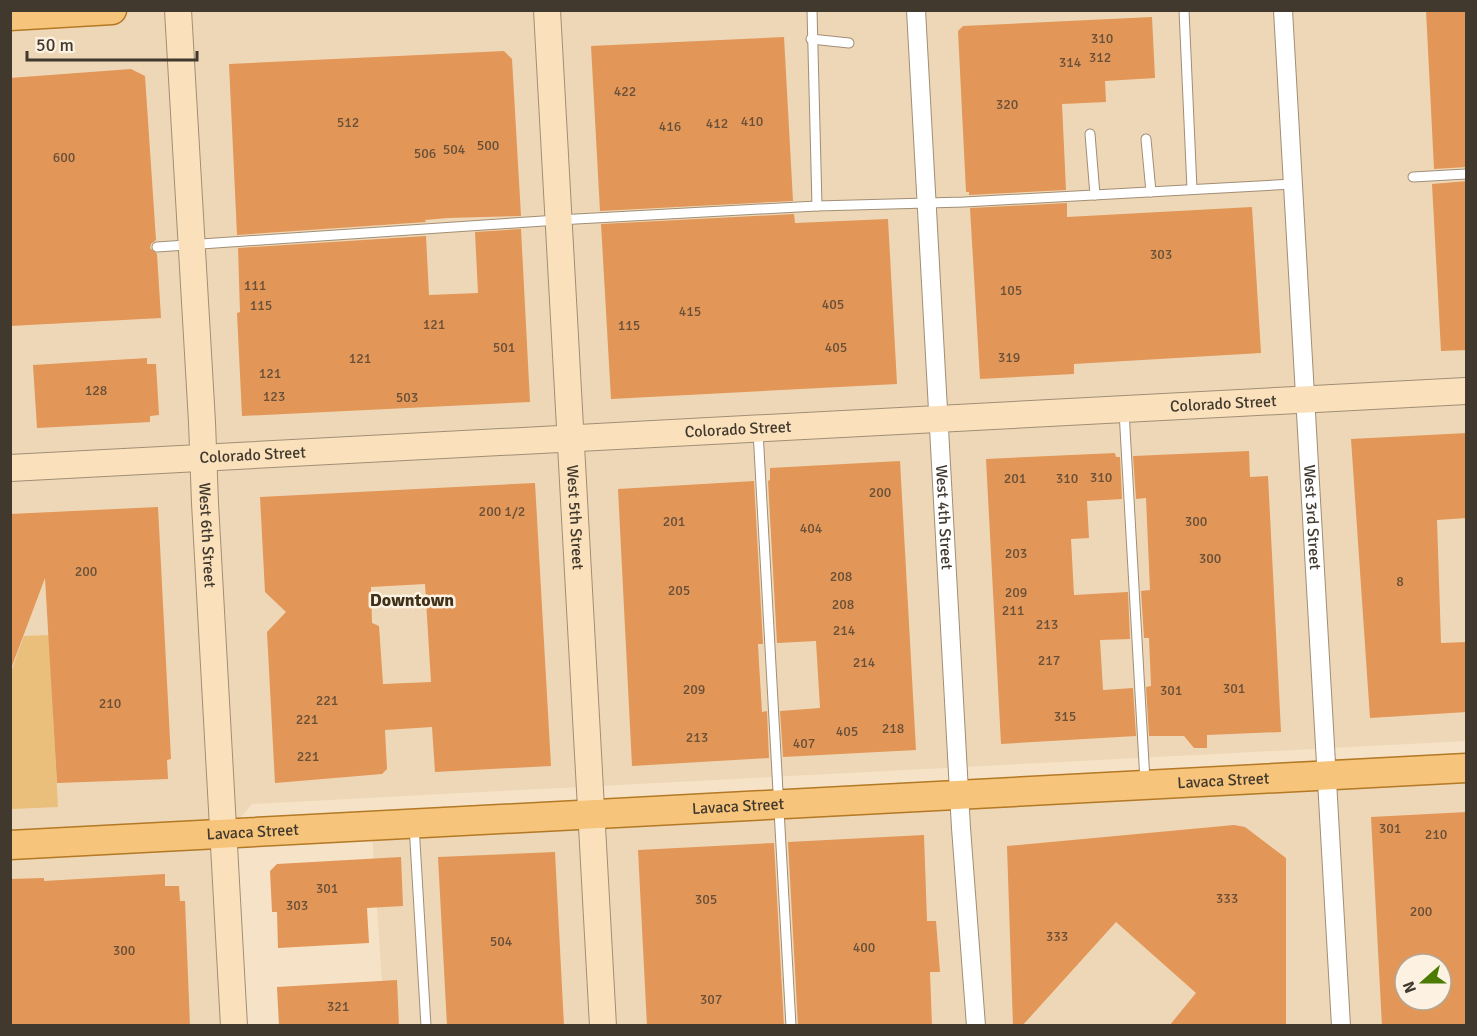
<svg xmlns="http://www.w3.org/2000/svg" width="1477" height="1036" viewBox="0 0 1477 1036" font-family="Signika,sans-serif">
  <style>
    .built { fill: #eed7b6; fill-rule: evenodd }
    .green { fill: #eabe7b }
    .building { fill: #e29658; fill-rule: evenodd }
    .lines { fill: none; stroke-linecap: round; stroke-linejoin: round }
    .service-casing { stroke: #a08e75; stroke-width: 11 }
    .minor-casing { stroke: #a08e75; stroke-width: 20 }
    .secondary-casing { stroke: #a08e75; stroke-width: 28 }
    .primary-casing { stroke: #b37926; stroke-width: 31 }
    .service { stroke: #fff; stroke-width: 9 }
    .minor { stroke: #fff; stroke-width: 18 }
    .secondary { stroke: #fae1bc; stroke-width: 26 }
    .primary { stroke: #f6c47a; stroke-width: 28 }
    .labels { text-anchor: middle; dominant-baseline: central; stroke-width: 5; stroke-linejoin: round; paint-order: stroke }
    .number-label { font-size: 14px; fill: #695038 }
    .street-label { font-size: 16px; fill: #41392e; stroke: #fdf1e1 }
    .neighbourhood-label { font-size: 18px; font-weight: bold; fill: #40311a; stroke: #fdf1e1 }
  </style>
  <rect width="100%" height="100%" fill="#f6e3c7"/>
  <g class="built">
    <polygon points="10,11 1466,11 1466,741 252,804 212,851 222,1025 11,1025"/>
    <path d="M1466,761V1025H385L371,820ZM1405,964H1441V1000H1405Z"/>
  </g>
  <polygon class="green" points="49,635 58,807 11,809 11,672 24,636"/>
  <g class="building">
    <polygon points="1426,10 1467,10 1467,167 1434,169"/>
    <polygon points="1152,17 1155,78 1105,81 1106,102 1062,104 1066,190 969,195 969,192 966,192 958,31 963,26"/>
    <polygon points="784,37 793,201 600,211 591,46"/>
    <polygon points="504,51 512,59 521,216 448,218 425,220 426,222 237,235 229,64"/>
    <polygon points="131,69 145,76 156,240 151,244 150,248 157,254 161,318 10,326 10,78"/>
    <polygon points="1467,181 1467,350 1441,351 1432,184"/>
    <polygon points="1067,203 1067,217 1252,207 1261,353 1074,364 1074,374 980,379 970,208"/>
    <polygon points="794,214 795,223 888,219 897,384 611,399 601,224"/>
    <polygon points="521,229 530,402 242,416 237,313 240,312 238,248 426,236 429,295 478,293 475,232"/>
    <polygon points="147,358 147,364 156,364 159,415 150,416 150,422 37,428 33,365"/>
    <polygon points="1467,433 1467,518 1437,520 1441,643 1467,642 1467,712 1370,718 1351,439"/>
    <polygon points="1249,451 1250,477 1268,476 1281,732 1207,735 1207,748 1194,748 1184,736 1149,736 1146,687 1151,686 1149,638 1144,638 1141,591 1150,590 1146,498 1136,499 1133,456"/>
    <polygon points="1115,453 1116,457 1120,457 1122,499 1087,501 1089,538 1071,539 1074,595 1128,592 1130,639 1100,640 1103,690 1133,688 1136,736 1001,744 986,459"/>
    <polygon points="900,461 916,750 783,757 780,711 820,708 816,641 777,643 768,481 770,480 770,468"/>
    <polygon points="754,481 763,644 758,644 759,663 762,712 767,711 769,758 632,766 618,489"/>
    <path d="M535,483L551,766L435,772L432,727L385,730L387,769L382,774L275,783L267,632L286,612L265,592L260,497ZM425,584L431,682L383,684L379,626L372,623L371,587Z"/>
    <polygon points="158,507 171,759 167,760 168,779 57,783 45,578 12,666 10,666 10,514"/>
    <path d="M1467,812V1026H1382L1371,817ZM1405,964H1441V1000H1405Z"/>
    <polygon points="1234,825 1245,827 1286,858 1286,1026 1169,1026 1196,993 1116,922 1022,1026 1013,1026 1007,846"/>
    <polygon points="924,835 927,921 936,921 940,972 930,972 932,1026 798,1026 788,842"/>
    <polygon points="774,843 784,1026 647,1026 638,850"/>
    <polygon points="555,852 564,1026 447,1026 438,857"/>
    <polygon points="401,857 403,906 367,908 369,943 278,948 277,912 272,912 270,871 277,864"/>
    <polygon points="165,874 165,886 179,886 180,901 185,901 190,1026 10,1026 10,879 44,878 44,881"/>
    <polygon points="397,980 399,1026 279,1026 277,987"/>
  </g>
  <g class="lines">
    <defs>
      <g id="service">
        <polyline points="812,10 817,206"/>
        <polyline points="1184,10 1192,189"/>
        <polyline points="811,39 849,43"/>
        <polyline points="1090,134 1095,195"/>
        <polyline points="1146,139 1151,192"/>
        <polyline points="1413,177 1466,174"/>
        <polyline points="157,247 558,220 817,206 964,202 1293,184"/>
        <polyline points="1124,411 1145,781"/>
        <polyline points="758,431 791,1026"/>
        <polyline points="414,825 426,1026"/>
      </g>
      <g id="minor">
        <path id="s1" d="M916,10L961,828L976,1026"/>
        <path id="s2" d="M1283,10L1341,1026"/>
      </g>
      <g id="secondary">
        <path id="s3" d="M178,10L202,422L205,503L234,1026"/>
        <path id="s4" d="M547,10L603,1026"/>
        <path id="s5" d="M10,468L1466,391"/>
      </g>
      <g id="primary">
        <polyline points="10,16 112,10"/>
        <path id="s6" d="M10,845L1466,768"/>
      </g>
    </defs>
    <use href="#service" class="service-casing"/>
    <use href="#minor" class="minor-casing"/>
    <use href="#secondary" class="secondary-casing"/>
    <use href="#primary" class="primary-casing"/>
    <use href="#service" class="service"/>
    <use href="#minor" class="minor"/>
    <use href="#secondary" class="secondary"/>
    <use href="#primary" class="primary"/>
  </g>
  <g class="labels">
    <g class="number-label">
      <text x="1102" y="38">310</text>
      <text x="1100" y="57">312</text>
      <text x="1070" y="62">314</text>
      <text x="625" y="91">422</text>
      <text x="1007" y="104">320</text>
      <text x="752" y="121">410</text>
      <text x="348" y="122">512</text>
      <text x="717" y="123">412</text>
      <text x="670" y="126">416</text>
      <text x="488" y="145">500</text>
      <text x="454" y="149">504</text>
      <text x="425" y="153">506</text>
      <text x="64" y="157">600</text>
      <text x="1161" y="254">303</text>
      <text x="255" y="285">111</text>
      <text x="1011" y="290">105</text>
      <text x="833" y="304">405</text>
      <text x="261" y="305">115</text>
      <text x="690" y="311">415</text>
      <text x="434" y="324">121</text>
      <text x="629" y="325">115</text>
      <text x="504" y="347">501</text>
      <text x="836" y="347">405</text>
      <text x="1009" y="357">319</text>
      <text x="360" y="358">121</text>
      <text x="270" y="373">121</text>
      <text x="96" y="390">128</text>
      <text x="274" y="396">123</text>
      <text x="407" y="397">503</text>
      <text x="1101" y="477">310</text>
      <text x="1015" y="478">201</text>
      <text x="1067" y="478">310</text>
      <text x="880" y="492">200</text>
      <text x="502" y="511">200 1/2</text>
      <text x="674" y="521">201</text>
      <text x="1196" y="521">300</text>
      <text x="811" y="528">404</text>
      <text x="1016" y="553">203</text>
      <text x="1210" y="558">300</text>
      <text x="86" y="571">200</text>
      <text x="841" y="576">208</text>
      <text x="1400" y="581">8</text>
      <text x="679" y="590">205</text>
      <text x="1016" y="592">209</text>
      <text x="843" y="604">208</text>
      <text x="1013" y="610">211</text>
      <text x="1047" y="624">213</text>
      <text x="844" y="630">214</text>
      <text x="1049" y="660">217</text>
      <text x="864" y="662">214</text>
      <text x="1234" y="688">301</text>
      <text x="694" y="689">209</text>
      <text x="1171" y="690">301</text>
      <text x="327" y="700">221</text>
      <text x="110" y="703">210</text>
      <text x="1065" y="716">315</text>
      <text x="307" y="719">221</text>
      <text x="893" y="728">218</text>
      <text x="847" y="731">405</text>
      <text x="697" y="737">213</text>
      <text x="804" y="743">407</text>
      <text x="308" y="756">221</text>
      <text x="1390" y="828">301</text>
      <text x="1436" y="834">210</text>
      <text x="327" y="888">301</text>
      <text x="1227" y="898">333</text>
      <text x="706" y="899">305</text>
      <text x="297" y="905">303</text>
      <text x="1421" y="911">200</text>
      <text x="1057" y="936">333</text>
      <text x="501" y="941">504</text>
      <text x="864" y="947">400</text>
      <text x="124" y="950">300</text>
      <text x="711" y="999">307</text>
      <text x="338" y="1006">321</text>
    </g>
    <g class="street-label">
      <text stroke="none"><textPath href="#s5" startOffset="1215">Colorado Street</textPath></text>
      <text stroke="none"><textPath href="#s5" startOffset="729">Colorado Street</textPath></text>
      <text stroke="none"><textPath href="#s5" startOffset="243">Colorado Street</textPath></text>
      <text stroke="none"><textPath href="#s4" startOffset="508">West 5th Street</textPath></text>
      <text stroke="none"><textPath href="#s1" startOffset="508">West 4th Street</textPath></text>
      <text stroke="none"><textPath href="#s2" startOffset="508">West 3rd Street</textPath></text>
      <text stroke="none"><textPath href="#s3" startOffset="526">West 6th Street</textPath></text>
      <text stroke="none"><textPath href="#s6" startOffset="1215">Lavaca Street</textPath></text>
      <text stroke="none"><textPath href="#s6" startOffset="729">Lavaca Street</textPath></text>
      <text stroke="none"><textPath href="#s6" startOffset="243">Lavaca Street</textPath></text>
    </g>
    <g class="neighbourhood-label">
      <text x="412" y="600">Downtown</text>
    </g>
  </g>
  <rect width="1477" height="1036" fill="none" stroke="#41392e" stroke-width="24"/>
  <g transform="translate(1423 982) rotate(249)"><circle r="28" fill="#fdf1e1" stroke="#b2a799" stroke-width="1.5"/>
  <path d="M0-4.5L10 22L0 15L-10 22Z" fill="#4b7b02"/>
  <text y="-9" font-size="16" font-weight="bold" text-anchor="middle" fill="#41392e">N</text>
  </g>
  <path d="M27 51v9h170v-9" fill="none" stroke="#41392e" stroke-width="3"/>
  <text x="36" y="51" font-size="18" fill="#41392e" stroke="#fdf1e1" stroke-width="4.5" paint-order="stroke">50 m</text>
</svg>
